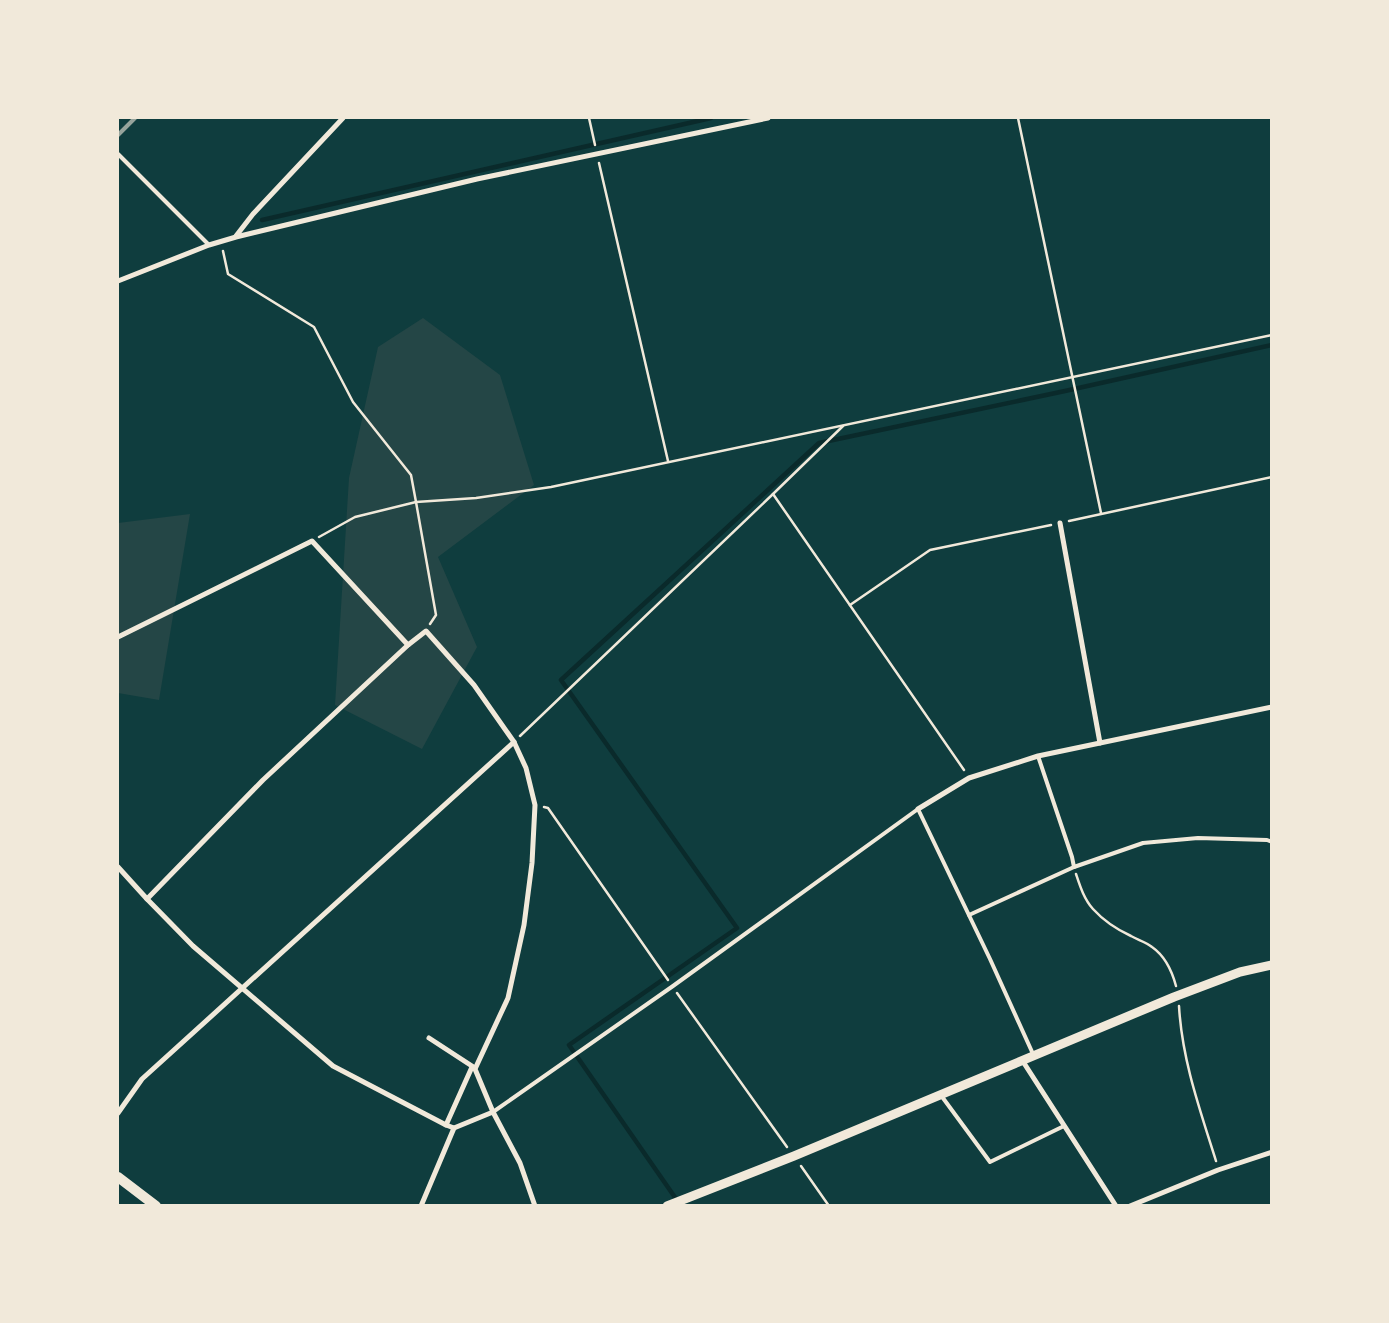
<svg xmlns="http://www.w3.org/2000/svg" width="1389" height="1323" viewBox="0 0 1389 1323" font-family="Mulish,sans-serif">
  <style>
    .green { fill: #244646 }
    .lines { fill: none; stroke-linecap: round; stroke-linejoin: round }
    .stream { stroke: #0a2a2b; stroke-width: 4.5 }
    .path { stroke: #f1e9da; stroke-width: 2.5 }
    .service { stroke: #f1e9da; stroke-width: 4 }
    .minor { stroke: #f1e9da; stroke-width: 5 }
    .tertiary { stroke: #f1e9da; stroke-width: 9 }
    .secondary { stroke: #f1e9da; stroke-width: 10 }
    .rail { stroke: #97a49c; stroke-width: 4 }
  </style>
  <rect width="100%" height="100%" fill="#0f3d3e"/>
  <g class="green">
    <polygon points="423,318 500,375 534,485 438,557 477,647 422,749 335,705 349,478 378,347"/>
    <polygon points="190,514 159,700 118,693 118,523"/>
  </g>
  <g class="lines">
    <g class="stream">
      <polyline points="262,220 711,118"/>
      <polyline points="681,1206 569,1045 737,928 561,680 819,443 1065,391 1272,345"/>
    </g>
    <g class="path">
      <polyline points="589,118 595,145"/>
      <polyline points="1018,118 1101,513"/>
      <polyline points="599,163 668,461"/>
      <polyline points="223,251 228,274 314,327 353,402 411,475 416,502 436,615 430,624"/>
      <polyline points="773,494 964,770"/>
      <polyline points="1069,521 1272,477"/>
      <polyline points="319,537 355,517 416,502 476,498 551,487 1272,335"/>
      <polyline points="850,605 930,550 1051,525"/>
      <polyline points="520,736 773,494 843,426"/>
      <polyline points="544,807 548,808 668,980"/>
      <path d="M1076,874C1080,886 1084,899 1093,909C1103,920 1118,930 1131,936C1138,940 1146,942 1152,947C1165,956 1172,971 1176,986"/>
      <polyline points="677,993 787,1147"/>
      <path d="M1179,1006C1182,1060 1200,1110 1216,1161"/>
      <polyline points="801,1166 829,1206"/>
    </g>
    <g class="service">
      <polyline points="118,154 209,245"/>
      <polyline points="1038,756 1072,857 1074,867 1143,843 1198,838 1267,840 1272,842"/>
      <polyline points="969,915 1074,867"/>
      <polyline points="940,1094 990,1162 1064,1126"/>
      <polyline points="493,1112 673,986 918,809 990,959 1033,1054"/>
    </g>
    <g class="minor">
      <polyline points="236,236 253,214 343,118"/>
      <polyline points="118,281 209,245 236,237 477,179 768,118"/>
      <polyline points="1060,523 1100,743"/>
      <polyline points="118,637 312,541 408,645"/>
      <polyline points="918,809 969,778 1038,756 1272,707"/>
      <polyline points="118,867 147,899 193,946 333,1066 446,1125 454,1128 493,1112"/>
      <polyline points="147,899 263,780 408,645 426,631 474,685 514,742 526,768 535,805 532,863 524,925 508,998 475,1069 493,1112 520,1163 535,1206"/>
      <polyline points="429,1038 475,1068"/>
      <polyline points="1022,1060 1116,1206"/>
      <polyline points="118,1113 142,1079 514,742"/>
      <polyline points="446,1125 472,1067"/>
      <polyline points="421,1206 454,1128"/>
      <polyline points="1130,1206 1218,1170 1272,1152"/>
    </g>
    <polyline class="tertiary" points="667,1206 794,1156 1174,997 1240,972 1272,965"/>
    <polyline class="secondary" points="118,1177 156,1206"/>
    <polyline class="rail" points="118,135 135,118"/>
  </g>
  <rect width="1389" height="1323" fill="none" stroke="#f1e9da" stroke-width="238"/>
</svg>
